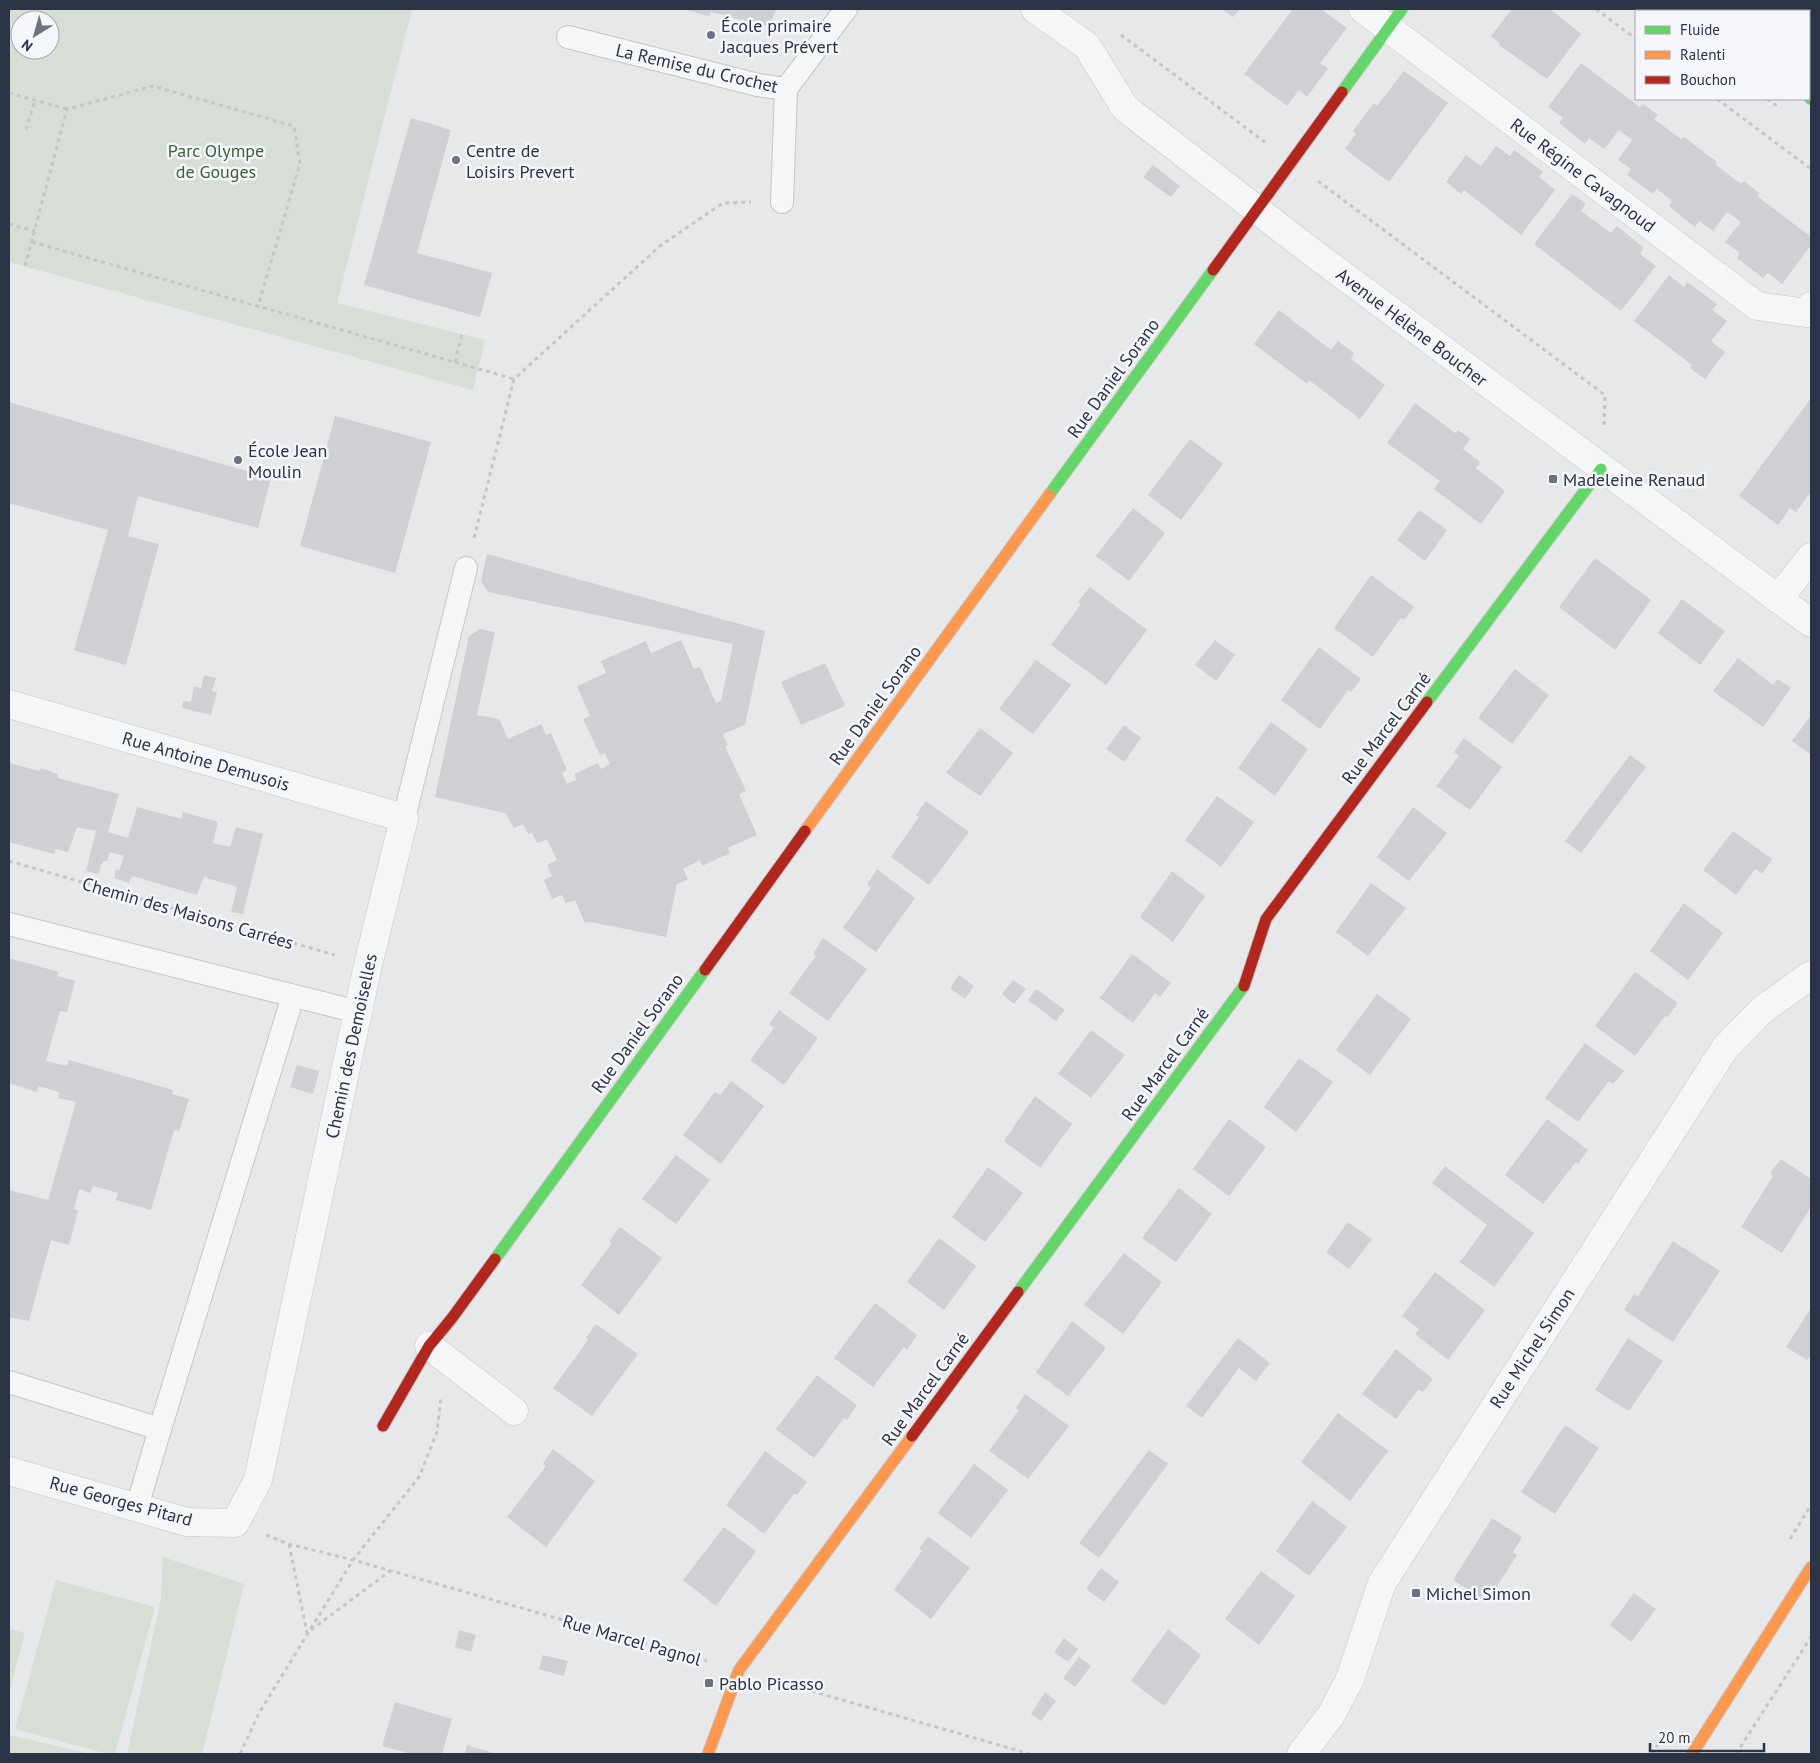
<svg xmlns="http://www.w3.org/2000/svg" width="1820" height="1763" viewBox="0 0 1820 1763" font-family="'PT Sans',sans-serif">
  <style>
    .green { fill: #d6ded6; fill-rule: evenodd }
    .building { fill: #ced0d3 }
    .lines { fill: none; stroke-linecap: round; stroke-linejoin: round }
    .lane-casing { stroke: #c4c6c8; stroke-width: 24 }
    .street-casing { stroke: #c4c6c8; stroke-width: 29 }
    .fast-casing { stroke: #c4c6c8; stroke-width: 13 }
    .slow-casing { stroke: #c4c6c8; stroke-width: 13 }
    .jam-casing { stroke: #c4c6c8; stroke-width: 13 }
    .path { stroke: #c5c6ca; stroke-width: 3; stroke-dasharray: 4 4; stroke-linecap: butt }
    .lane { stroke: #f5f6f7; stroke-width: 22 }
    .street { stroke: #f5f6f7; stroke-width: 28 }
    .fast { stroke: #63d668; stroke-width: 11 }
    .slow { stroke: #ff974d; stroke-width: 11 }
    .jam { stroke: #b3261e; stroke-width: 11 }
    .poi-dot { fill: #6c737f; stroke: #f4f6f9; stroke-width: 2 }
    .labels { text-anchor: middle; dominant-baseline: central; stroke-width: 5; stroke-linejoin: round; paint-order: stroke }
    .poi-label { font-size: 18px; fill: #2b3445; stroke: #f4f6f9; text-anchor: start }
    .street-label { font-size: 18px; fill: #2b3445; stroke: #f4f6f9 }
    .park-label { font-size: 18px; fill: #3f6138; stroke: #f4f6f9 }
  </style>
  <rect width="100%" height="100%" fill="#e6e8ea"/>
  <g class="green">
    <path d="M9,9H412L337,303L485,340L473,390L9,262ZM20,20H50V50H20Z"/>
    <polygon points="163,1557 244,1584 202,1754 127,1754 161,1599"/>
    <polygon points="56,1580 155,1607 115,1754 108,1754 15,1729"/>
    <polygon points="9,1629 25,1633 9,1692"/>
    <polygon points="9,1735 90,1754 9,1754"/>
  </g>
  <g class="building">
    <polygon points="683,9 776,9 770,27 711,12 709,16"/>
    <polygon points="1222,9 1240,9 1233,17"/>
    <polygon points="1293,9 1321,9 1347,28 1320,63 1328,68 1307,97 1299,90 1287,106 1244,74"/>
    <polygon points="1512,9 1550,9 1581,34 1547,79 1499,45 1500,43 1491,36"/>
    <polygon points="1581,63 1640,107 1643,104 1658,115 1654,119 1681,139 1684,137 1717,162 1715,164 1741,184 1744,181 1759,193 1757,196 1811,237 1811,245 1782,284 1768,273 1763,278 1737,258 1740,253 1725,242 1741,222 1727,212 1713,231 1699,221 1695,227 1669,206 1672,201 1657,189 1653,194 1627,175 1631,169 1618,160 1632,140 1619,130 1604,149 1589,138 1585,144 1559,123 1563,118 1548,107"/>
    <polygon points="1404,71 1448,103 1389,182 1345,149 1356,134 1353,131 1374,103 1377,106"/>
    <polygon points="411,118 451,130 417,253 492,273 480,317 364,285"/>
    <polygon points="1496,146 1510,156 1514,150 1543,172 1539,177 1555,190 1521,235 1464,190 1461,194 1446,182 1466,155 1481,166"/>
    <polygon points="1153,165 1180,186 1171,197 1143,177"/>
    <polygon points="1572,194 1586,204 1581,211 1611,233 1617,226 1644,248 1640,254 1656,266 1621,311 1534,244"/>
    <polygon points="1669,275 1684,287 1687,282 1717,304 1712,310 1727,321 1711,341 1725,352 1705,379 1690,368 1692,365 1634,321"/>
    <polygon points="1279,310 1331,350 1338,341 1354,353 1351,359 1385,385 1360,419 1309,380 1307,384 1254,344"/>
    <polygon points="1811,398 1811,492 1796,512 1790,508 1778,525 1739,496"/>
    <polygon points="9,402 271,478 258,528 138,496 128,536 159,544 126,665 74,650 108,530 9,503"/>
    <polygon points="1415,403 1455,433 1458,430 1470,439 1463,449 1480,462 1476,468 1505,491 1481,524 1434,489 1440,481 1387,443"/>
    <polygon points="335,416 431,442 395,573 300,546"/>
    <polygon points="1190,439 1223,464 1181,520 1148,495"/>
    <polygon points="1133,508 1165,533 1129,581 1096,556"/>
    <polygon points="1419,510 1447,530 1425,561 1397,540"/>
    <polygon points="487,554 765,631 745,725 723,734 728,745 725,746 746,791 739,794 757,835 728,848 730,853 702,866 700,860 683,869 688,879 677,884 666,937 590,922 585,923 575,900 566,903 562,895 552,899 544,880 552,876 547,865 557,860 547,839 537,843 532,833 528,834 523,824 514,828 505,813 435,797 469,636 480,629 495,632 477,715 499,719 508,739 541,724 546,735 551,733 567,770 562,773 567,784 577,780 574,774 598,763 601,769 610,764 605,753 600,755 583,719 590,716 577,686 606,673 601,661 646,641 651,653 681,640 694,669 700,667 716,703 721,701 733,644 488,592 481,581"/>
    <polygon points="1595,558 1651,600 1615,650 1559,607"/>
    <polygon points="1371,575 1414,607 1404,620 1401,618 1373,657 1334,628"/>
    <polygon points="1090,587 1147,630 1106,685 1051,645 1081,604 1078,602"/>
    <polygon points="1682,599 1725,631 1700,665 1658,633"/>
    <polygon points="1215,640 1235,655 1216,681 1195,665"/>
    <polygon points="1319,647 1361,679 1351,692 1348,690 1320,729 1281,700"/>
    <polygon points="1738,658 1773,685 1778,679 1791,688 1763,727 1713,691"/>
    <polygon points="1036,660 1071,685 1033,734 999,709"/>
    <polygon points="825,663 845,706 801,725 781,682"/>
    <polygon points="1515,669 1549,695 1512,744 1478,718"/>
    <polygon points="204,675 216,678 212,691 217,692 211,715 182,708 183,701 191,702 194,686 201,688"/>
    <polygon points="1811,715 1811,755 1792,741"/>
    <polygon points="1271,722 1308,749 1275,796 1238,768"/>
    <polygon points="1124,725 1141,738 1124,762 1106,749"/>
    <polygon points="980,728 1013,753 980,796 946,773"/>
    <polygon points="1464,738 1502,767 1470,810 1436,786 1459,756 1454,752"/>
    <polygon points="1630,755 1646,767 1581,853 1565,841"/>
    <polygon points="9,763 39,771 41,768 58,774 58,778 119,794 108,832 128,838 137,807 181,819 183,812 218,822 213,843 230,847 236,827 263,834 243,914 231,912 237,887 204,877 197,895 132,876 129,883 114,878 116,869 119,871 124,856 110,852 107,861 103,861 98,874 86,871 96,831 77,827 68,852 56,849 54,854 9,842"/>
    <polygon points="1217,796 1254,822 1221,867 1185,840"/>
    <polygon points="926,801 969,832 929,885 891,857 919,817 916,815"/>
    <polygon points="1413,807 1447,833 1409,881 1377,857"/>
    <polygon points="1733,831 1772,859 1762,874 1755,869 1736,895 1703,870"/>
    <polygon points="877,869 915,898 876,952 843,928 871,888 867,884"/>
    <polygon points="1172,871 1205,896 1173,942 1140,917"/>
    <polygon points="1371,883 1406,908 1368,956 1336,932"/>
    <polygon points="1684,903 1723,933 1688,980 1650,951"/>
    <polygon points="823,938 867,969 828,1021 789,993 816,956 813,954"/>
    <polygon points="1132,954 1171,983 1160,997 1155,993 1133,1023 1100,998"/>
    <polygon points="9,958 59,972 57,976 75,981 67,1012 60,1011 46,1061 67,1066 69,1060 173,1090 172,1094 189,1099 179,1131 174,1130 151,1210 116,1200 118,1193 93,1186 90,1193 79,1189 74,1209 78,1211 69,1245 51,1240 29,1321 9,1317 9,1190 48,1200 76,1102 58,1098 59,1092 39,1086 37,1092 9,1083"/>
    <polygon points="1635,972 1678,1003 1668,1017 1665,1016 1635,1056 1595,1026"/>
    <polygon points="959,975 974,986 965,999 950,988"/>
    <polygon points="1013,980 1026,989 1014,1004 1002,994"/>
    <polygon points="1036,989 1065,1010 1056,1021 1028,1000"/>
    <polygon points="1377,994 1411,1019 1370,1075 1336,1050"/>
    <polygon points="779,1010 818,1038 784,1085 750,1060 774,1028 769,1024"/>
    <polygon points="1091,1030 1125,1055 1091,1098 1058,1074"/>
    <polygon points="1585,1043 1624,1071 1613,1084 1609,1081 1578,1122 1545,1098"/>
    <polygon points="1299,1058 1333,1082 1296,1132 1264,1107"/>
    <polygon points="297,1065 319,1071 313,1094 290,1087"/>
    <polygon points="731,1081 764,1106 721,1164 683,1135 715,1092 720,1095"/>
    <polygon points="1035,1096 1072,1124 1040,1168 1004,1141"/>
    <polygon points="1229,1119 1266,1147 1229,1196 1193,1169"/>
    <polygon points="1547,1119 1588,1150 1578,1164 1576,1162 1543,1204 1505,1175"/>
    <polygon points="676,1155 710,1180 676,1224 642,1199"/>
    <polygon points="1781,1159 1811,1179 1811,1207 1782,1253 1741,1227 1773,1176 1770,1173"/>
    <polygon points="1445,1166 1534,1233 1494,1287 1460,1262 1487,1225 1432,1183"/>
    <polygon points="988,1167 1023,1193 985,1242 952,1217"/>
    <polygon points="1179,1188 1212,1214 1176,1262 1142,1238"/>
    <polygon points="1348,1222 1372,1239 1349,1269 1326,1252"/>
    <polygon points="620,1227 662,1258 619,1315 581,1285 612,1243 609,1241"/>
    <polygon points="939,1238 976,1266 944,1310 907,1282"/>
    <polygon points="1673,1241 1720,1271 1673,1342 1624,1310 1634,1294 1638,1296"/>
    <polygon points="1124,1253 1162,1282 1123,1334 1084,1305"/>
    <polygon points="1435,1272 1485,1310 1448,1360 1415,1334 1419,1329 1402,1316"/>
    <polygon points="875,1303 917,1335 907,1350 904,1347 873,1387 834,1358"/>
    <polygon points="1811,1308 1811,1354 1807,1360 1786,1347"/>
    <polygon points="1072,1321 1106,1348 1068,1396 1036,1372"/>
    <polygon points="596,1324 638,1354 592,1416 553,1388 588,1340 586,1338"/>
    <polygon points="1238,1338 1270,1363 1256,1381 1239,1368 1202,1418 1186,1406"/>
    <polygon points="1628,1338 1663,1361 1629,1411 1595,1390"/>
    <polygon points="1396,1349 1433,1379 1423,1392 1418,1390 1396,1419 1362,1394"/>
    <polygon points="817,1375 857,1405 847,1420 844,1418 814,1458 776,1429"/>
    <polygon points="1025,1394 1069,1426 1028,1479 989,1451 1019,1410 1016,1408"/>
    <polygon points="1338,1413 1388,1451 1350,1501 1301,1462"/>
    <polygon points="1565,1425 1599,1448 1555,1514 1521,1492"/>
    <polygon points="553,1449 595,1481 546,1547 507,1517 546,1466 543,1463"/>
    <polygon points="1149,1450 1168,1464 1099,1558 1079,1543"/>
    <polygon points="765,1451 807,1482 797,1495 794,1494 764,1534 726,1505"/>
    <polygon points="974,1464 1008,1490 971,1538 938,1513"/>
    <polygon points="1312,1501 1347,1527 1309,1576 1276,1551"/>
    <polygon points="1492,1518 1522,1537 1513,1552 1517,1555 1487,1602 1453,1580"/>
    <polygon points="724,1527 756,1551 716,1606 683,1580"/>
    <polygon points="928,1536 970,1568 931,1619 894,1590 922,1551 919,1549"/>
    <polygon points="1101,1568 1119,1582 1104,1602 1086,1589"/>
    <polygon points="1261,1571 1295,1596 1259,1645 1225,1619"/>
    <polygon points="1634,1593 1656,1609 1631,1642 1610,1625"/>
    <polygon points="1168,1629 1201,1655 1164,1706 1131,1681"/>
    <polygon points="459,1630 476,1635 471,1652 455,1647"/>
    <polygon points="1064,1638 1078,1649 1068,1662 1054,1652"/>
    <polygon points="543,1655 568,1661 564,1676 539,1669"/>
    <polygon points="1079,1657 1091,1666 1075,1687 1063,1678"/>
    <polygon points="1045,1692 1056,1701 1041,1721 1031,1714"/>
    <polygon points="395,1702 452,1719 442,1754 411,1754 382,1746"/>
    <polygon points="467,1745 497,1754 465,1754"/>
  </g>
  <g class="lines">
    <defs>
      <g id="lane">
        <polyline points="568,37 758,85 786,89 846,9"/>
        <polyline points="782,202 786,89"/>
        <polyline points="404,818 466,568"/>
        <polyline points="9,924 358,1012"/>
        <polyline points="9,1382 160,1429 293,996"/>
        <polyline points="137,1507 160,1429"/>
      </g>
      <g id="street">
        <polyline points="1035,9 1087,46 1125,108 1313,253 1811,623"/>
        <polyline points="1363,9 1757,306 1806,313 1811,306"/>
        <polyline points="1778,599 1811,557"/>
        <polyline points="9,704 404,818 368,965 258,1480 235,1523 187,1522 9,1471"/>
        <polyline points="429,1346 514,1411"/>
        <polyline points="1301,1754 1331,1715 1350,1679 1382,1583 1725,1048 1762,1010 1811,975"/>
      </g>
      <g id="fast">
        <polyline points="1747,9 1750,11"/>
        <polyline points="1342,92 1402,9"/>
        <polyline points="1809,97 1811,99"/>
        <polyline points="1049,495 1213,270"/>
        <polyline points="1427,702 1601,469"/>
        <polyline points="495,1259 705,970"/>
        <polyline points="1018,1292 1244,986"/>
      </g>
      <g id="slow">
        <polyline points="1691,9 1694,11"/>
        <polyline points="1809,55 1811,57"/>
        <polyline points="805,831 1049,495"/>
        <polyline points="708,1754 739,1670 912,1436"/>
        <polyline points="1692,1754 1811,1567"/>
      </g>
      <g id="jam">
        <polyline points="1213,270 1342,92"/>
        <polyline points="705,970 805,831"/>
        <polyline points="1244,986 1266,919 1427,702"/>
        <polyline points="383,1426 429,1346 452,1318 495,1259"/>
        <polyline points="912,1436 1018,1292"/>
      </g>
    </defs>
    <use href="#lane" class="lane-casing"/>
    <use href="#street" class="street-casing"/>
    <use href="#fast" class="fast-casing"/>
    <use href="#slow" class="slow-casing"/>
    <use href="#jam" class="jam-casing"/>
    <g class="path">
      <polyline points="1596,9 1636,39"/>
      <polyline points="1646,9 1650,11"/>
      <polyline points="1795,9 1799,11"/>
      <polyline points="1121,35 1265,142"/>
      <polyline points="9,93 67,109"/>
      <polyline points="1717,99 1811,169"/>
      <polyline points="1767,99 1777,106"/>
      <polyline points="26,130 35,100"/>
      <polyline points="1318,181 1605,395 1604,426"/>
      <polyline points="9,224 35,231"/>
      <polyline points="32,242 514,379"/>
      <polyline points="25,266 67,109 153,86 294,126 300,164 258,306"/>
      <polyline points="455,362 462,334"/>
      <polyline points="474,538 514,379 660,246 723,203 751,202"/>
      <polyline points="9,861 335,955"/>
      <polyline points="266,1535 289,1544 353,1560 707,1661"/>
      <polyline points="1790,1539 1811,1505"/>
      <polyline points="289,1544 307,1633 390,1571"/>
      <polyline points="773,1680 1030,1754"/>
      <polyline points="240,1754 259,1713 353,1560 419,1477 437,1432 441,1397"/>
      <polyline points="1652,1754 1658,1744"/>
      <polyline points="1736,1754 1811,1637"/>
    </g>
    <use href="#lane" class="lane"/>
    <use href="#street" class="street"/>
    <use href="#fast" class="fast"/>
    <use href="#slow" class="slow"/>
    <use href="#jam" class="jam"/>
  </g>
  <g class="poi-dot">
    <circle cx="711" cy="35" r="5"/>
    <circle cx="456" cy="160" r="5"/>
    <circle cx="238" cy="460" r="5"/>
    <rect x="1548" y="474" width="10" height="10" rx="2.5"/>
    <rect x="1411" y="1588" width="10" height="10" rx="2.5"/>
    <rect x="704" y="1678" width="10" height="10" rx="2.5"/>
  </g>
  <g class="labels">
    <g class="poi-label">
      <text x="721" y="25">École primaire<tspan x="721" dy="21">Jacques Prévert</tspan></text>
      <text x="466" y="150">Centre de<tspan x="466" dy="21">Loisirs Prevert</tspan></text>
      <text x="248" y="450">École Jean<tspan x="248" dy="21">Moulin</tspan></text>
      <text x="1563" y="479">Madeleine Renaud</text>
      <text x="1426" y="1593">Michel Simon</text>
      <text x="719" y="1683">Pablo Picasso</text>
    </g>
    <g class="street-label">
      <text transform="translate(697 68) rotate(13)">La Remise du Crochet</text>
      <text transform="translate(1583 175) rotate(37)">Rue Régine Cavagnoud</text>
      <text transform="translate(1412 327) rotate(37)">Avenue Hélène Boucher</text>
      <text transform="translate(1113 378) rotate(-54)">Rue Daniel Sorano</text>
      <text transform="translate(875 705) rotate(-54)">Rue Daniel Sorano</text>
      <text transform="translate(1386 728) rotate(-53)">Rue Marcel Carné</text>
      <text transform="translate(206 761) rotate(16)">Rue Antoine Demusois</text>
      <text transform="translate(188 913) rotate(16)">Chemin des Maisons Carrées</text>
      <text transform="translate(637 1033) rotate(-54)">Rue Daniel Sorano</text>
      <text transform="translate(351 1046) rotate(-78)">Chemin des Demoiselles</text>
      <text transform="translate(1165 1064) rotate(-54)">Rue Marcel Carné</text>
      <text transform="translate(1532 1348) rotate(-57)">Rue Michel Simon</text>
      <text transform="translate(925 1389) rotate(-54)">Rue Marcel Carné</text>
      <text transform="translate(121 1501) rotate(15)">Rue Georges Pitard</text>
      <text transform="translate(632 1640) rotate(16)">Rue Marcel Pagnol</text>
    </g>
    <g class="park-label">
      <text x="216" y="150">Parc Olympe<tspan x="216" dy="21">de Gouges</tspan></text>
    </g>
  </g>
  <rect width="1820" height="1763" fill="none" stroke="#2b3445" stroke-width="20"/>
  <rect x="1635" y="10" width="175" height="90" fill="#f4f6f9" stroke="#a4a8b1"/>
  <rect x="1645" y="26" width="25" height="8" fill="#63d668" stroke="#a4a8b1"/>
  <text x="1680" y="35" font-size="15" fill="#2b3445">Fluide</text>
  <rect x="1645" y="51" width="25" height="8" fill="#ff974d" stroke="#a4a8b1"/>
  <text x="1680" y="60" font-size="15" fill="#2b3445">Ralenti</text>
  <rect x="1645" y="76" width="25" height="8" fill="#b3261e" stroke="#a4a8b1"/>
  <text x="1680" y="85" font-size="15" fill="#2b3445">Bouchon</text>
  <g transform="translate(35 35) rotate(217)"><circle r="24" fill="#f4f6f9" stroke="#a4a8b1"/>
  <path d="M0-4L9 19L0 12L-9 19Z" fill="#6c737f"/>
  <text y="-8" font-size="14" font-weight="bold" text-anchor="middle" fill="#2b3445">N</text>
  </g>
  <path d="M1650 1743v8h114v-8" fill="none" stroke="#2b3445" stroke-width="2.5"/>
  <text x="1658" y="1743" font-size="15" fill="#2b3445" stroke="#f4f6f9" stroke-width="4" paint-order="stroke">20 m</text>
</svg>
